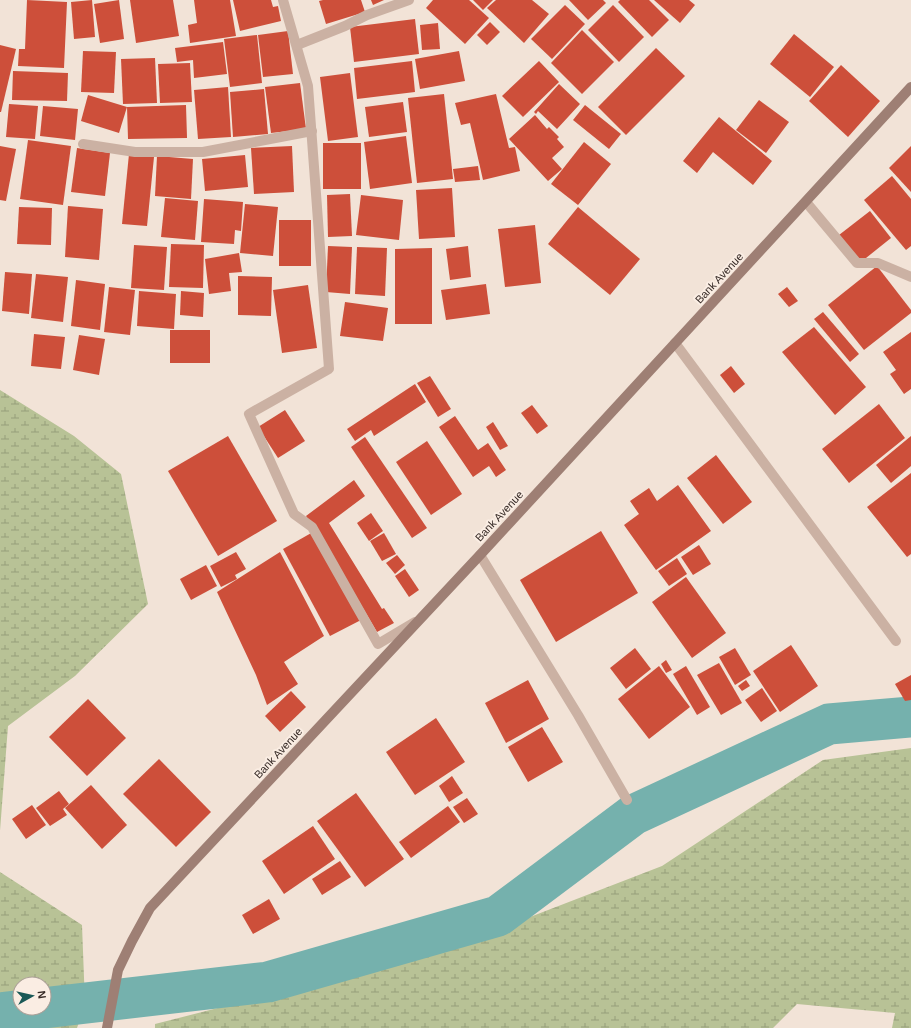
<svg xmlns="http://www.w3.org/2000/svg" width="911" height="1028" viewBox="0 0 911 1028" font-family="Helvetica,sans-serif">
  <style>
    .wetland { fill: url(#wetland-marsh); fill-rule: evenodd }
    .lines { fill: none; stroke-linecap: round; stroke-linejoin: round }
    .river { stroke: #75b1ad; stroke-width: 41 }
    .building { fill: #cd4f3a }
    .street { stroke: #cbb1a3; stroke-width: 10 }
    .secondary { stroke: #9e7f74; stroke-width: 10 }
    .labels { text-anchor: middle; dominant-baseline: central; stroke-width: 4; stroke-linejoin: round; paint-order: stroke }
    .street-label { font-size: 11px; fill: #352925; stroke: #faede3 }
  </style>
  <defs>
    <pattern id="wetland-marsh" width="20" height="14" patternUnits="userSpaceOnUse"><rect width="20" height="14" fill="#b8c296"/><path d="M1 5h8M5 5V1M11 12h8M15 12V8" fill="none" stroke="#969e7a"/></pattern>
  </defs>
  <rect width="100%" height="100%" fill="#f2e3d7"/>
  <g class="wetland">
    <polygon points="0,390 74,436 121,474 148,604 75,676 8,726 0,831"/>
    <polygon points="911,748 911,1028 892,1028 895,1013 797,1004 773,1028 155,1028 155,1024 442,951 662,866 823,760"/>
    <path d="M0,872L82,925L85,1004L77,1028H0ZM20,984H44V1008H20Z"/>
  </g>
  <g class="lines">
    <polyline class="river" points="0,1013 268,982 498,916 633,815 829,724 911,717"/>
  </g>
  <g class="building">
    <polygon points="27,0 67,2 64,68 18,66 19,49 25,49"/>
    <polygon points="92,0 95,37 74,39 71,2"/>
    <polygon points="119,0 124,39 100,43 94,4"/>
    <polygon points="130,0 173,0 179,36 136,43"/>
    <polygon points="194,0 230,0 236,36 190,43 188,25 197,23"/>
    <polygon points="233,0 271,0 273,7 278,6 281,21 240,31"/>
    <polygon points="323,0 361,0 365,12 326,24 319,1"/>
    <polygon points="371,0 384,0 373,5"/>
    <polygon points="433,0 469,0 489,18 465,44 426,8"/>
    <polygon points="473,0 493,0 483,10"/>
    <polygon points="496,0 532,0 549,14 524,43 487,8"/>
    <polygon points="569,0 603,0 606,3 588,20"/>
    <polygon points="620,0 649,0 669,20 652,37 618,2"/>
    <polygon points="654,0 689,0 695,5 680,23"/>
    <polygon points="565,5 585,24 552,59 531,39"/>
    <polygon points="613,5 644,37 619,62 588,30"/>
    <polygon points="415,19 419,54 354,62 350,27"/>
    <polygon points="490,22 500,32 487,45 477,35"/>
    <polygon points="438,23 440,49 422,50 420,25"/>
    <polygon points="582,30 614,62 582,94 551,63"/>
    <polygon points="288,31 293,74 263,77 258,35"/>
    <polygon points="794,34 834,67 810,97 770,64"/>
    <polygon points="257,35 262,83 230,87 224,39"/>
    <polygon points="223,42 227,74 194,78 193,60 177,62 175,48"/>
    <polygon points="0,45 16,49 1,112 0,112"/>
    <polygon points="656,48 685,76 626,135 598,107"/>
    <polygon points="83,51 116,52 114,93 81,92"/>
    <polygon points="459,51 465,81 420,89 415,59"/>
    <polygon points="155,58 157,103 123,104 121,59"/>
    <polygon points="412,61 415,92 357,99 354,68"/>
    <polygon points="539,61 559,82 523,117 502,96"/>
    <polygon points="190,63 192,102 160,103 158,64"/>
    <polygon points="841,65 880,101 848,137 809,101"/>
    <polygon points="13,71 68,73 67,101 12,100"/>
    <polygon points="350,73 358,137 328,141 320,77"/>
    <polygon points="300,83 306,129 271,133 265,87"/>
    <polygon points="559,84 580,104 557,129 538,111 536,114 534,112"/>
    <polygon points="228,87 231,137 198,139 194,90"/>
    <polygon points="264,89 268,134 233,137 230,92"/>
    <polygon points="444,94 453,179 417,183 408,98"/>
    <polygon points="496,94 509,148 515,147 520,171 483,180 470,123 461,125 455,103"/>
    <polygon points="88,95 127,107 119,133 81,121"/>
    <polygon points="759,100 789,122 766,153 736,130"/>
    <polygon points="403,102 407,132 369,137 365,107"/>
    <polygon points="9,104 38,106 35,139 6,137"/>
    <polygon points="186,105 187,138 128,139 127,107"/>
    <polygon points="585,105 621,134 609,149 573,120"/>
    <polygon points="43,106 78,109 75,140 40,136"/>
    <polygon points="535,115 547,129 549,127 559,137 557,139 564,147 552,158 562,169 548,181 509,139"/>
    <polygon points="719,117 772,161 753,185 713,152 697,173 683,161"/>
    <polygon points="406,136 412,183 370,189 364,142"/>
    <polygon points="28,140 71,146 63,205 20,199"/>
    <polygon points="584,142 611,164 578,205 551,184"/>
    <rect x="323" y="143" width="38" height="46"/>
    <polygon points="0,146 16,149 6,201 0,200"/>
    <polygon points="292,146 294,192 254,194 251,148"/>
    <polygon points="911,146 911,192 889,168"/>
    <polygon points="77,148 110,153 105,196 71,192"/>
    <polygon points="129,154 154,157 147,226 122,224"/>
    <polygon points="245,155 248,187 205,191 202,159"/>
    <polygon points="157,156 193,159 191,199 155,196"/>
    <polygon points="478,166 480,180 455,182 453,169"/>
    <polygon points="892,176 911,199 911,246 906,250 864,200"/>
    <polygon points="452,188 455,237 419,239 416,190"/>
    <polygon points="350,194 352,236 328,237 327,195"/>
    <polygon points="361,195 403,200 399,240 356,235"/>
    <polygon points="165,198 198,201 195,240 161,237"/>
    <polygon points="204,199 243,202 241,231 235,230 234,244 201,242"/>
    <polygon points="245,204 278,207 273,256 240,253"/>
    <polygon points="68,206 103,209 99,260 65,257"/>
    <polygon points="19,207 52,208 51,245 17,244"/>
    <polygon points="578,207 640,259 610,295 548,244"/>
    <polygon points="870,211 891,238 861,262 839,235"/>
    <rect x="279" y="220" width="32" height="46"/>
    <polygon points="535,225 541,283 505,287 498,229"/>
    <polygon points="171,244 204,245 203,288 169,287"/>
    <polygon points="134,245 167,247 164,290 131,288"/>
    <polygon points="328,246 352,247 350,294 326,292"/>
    <polygon points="468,246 471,277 450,280 446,249"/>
    <polygon points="357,247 387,248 385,296 355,294"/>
    <polygon points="432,248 432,324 395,324 395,249"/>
    <polygon points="239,253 242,272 229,273 231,291 209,294 205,259"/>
    <polygon points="877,266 911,310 911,313 864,350 828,305"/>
    <polygon points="5,272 32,274 29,314 2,311"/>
    <polygon points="36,274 68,277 63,322 31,318"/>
    <polygon points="238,276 272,277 271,316 238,315"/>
    <polygon points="76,280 105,284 100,330 71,326"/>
    <polygon points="486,284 490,314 446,320 441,290"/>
    <polygon points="308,285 317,348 282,353 273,290"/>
    <polygon points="109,287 135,290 130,335 104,332"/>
    <polygon points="787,287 798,301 789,307 778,294"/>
    <polygon points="139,291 176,294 174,329 137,326"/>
    <polygon points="181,291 204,293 203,317 180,315"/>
    <polygon points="345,302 388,308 383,341 340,336"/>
    <polygon points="823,312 859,354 850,362 814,319"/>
    <polygon points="814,327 866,387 835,415 782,352"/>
    <rect x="170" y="330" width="40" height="33"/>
    <polygon points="911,332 911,389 904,394 890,374 896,370 883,352"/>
    <polygon points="34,334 65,337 61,369 31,366"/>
    <polygon points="79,335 105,339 99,375 73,370"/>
    <polygon points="731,366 745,384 734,393 720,375"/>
    <polygon points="430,376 451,409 438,417 417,383"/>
    <polygon points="415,384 426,402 374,436 371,430 355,441 347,429"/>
    <polygon points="879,404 905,438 849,483 822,449"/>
    <polygon points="532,405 548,426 537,434 521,413"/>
    <polygon points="285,410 305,441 278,458 258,427"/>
    <polygon points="455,416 478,450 488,443 506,470 496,477 489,466 473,477 439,427"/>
    <polygon points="493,422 508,446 500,450 486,427"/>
    <polygon points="228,436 277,521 218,556 168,471"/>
    <polygon points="911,436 911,466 891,483 876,465"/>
    <polygon points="365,437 427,528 412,538 351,447"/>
    <polygon points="427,441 462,494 431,515 396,462"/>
    <polygon points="716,455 752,502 723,524 687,478"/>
    <polygon points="911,473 911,554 907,557 867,507"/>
    <polygon points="354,480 365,496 329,523 382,609 384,608 394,623 377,632 337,564 306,516"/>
    <polygon points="678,485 711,531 656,570 624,525 639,514 630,501 649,488 657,501"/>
    <polygon points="371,513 383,531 369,541 357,523"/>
    <polygon points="601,531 638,593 556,642 520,580"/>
    <polygon points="313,532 361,620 330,636 283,549"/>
    <polygon points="384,533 396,554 382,561 370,541"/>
    <polygon points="699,545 711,564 693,575 681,557"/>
    <polygon points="236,552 246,569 235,575 237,579 221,587 210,566"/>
    <polygon points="280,552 324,636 284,662 298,684 267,705 256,675 217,592"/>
    <polygon points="397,555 405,565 395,574 386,563"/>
    <polygon points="677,558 687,574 669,586 658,571"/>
    <polygon points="206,565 217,586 191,600 180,579"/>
    <polygon points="405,569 419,590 409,597 395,576"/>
    <polygon points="686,577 726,633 692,658 652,602"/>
    <polygon points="791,645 818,686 780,712 753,671"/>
    <polygon points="635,648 651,669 626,689 610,668"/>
    <polygon points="735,648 751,675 735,685 719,657"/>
    <polygon points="666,660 672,670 666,673 661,664"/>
    <polygon points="719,663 742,703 721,715 697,675"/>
    <polygon points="659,666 690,707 649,739 618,699"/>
    <polygon points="686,666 710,707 697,715 673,674"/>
    <polygon points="911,675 911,700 905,701 895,684"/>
    <polygon points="528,680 549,719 506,743 485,703"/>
    <polygon points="746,680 750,686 742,691 738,686"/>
    <polygon points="762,688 777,711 761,722 745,700"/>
    <polygon points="291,691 306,707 280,732 265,716"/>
    <polygon points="88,699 126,738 87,776 49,737"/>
    <polygon points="436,718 465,762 415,795 386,752"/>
    <polygon points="542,727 563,762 528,782 508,747"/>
    <polygon points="159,759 211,812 176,847 123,794"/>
    <polygon points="452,776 463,793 449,802 439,786"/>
    <polygon points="91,785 127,825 102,849 65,808"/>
    <polygon points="59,791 69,804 63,809 67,815 50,826 36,808"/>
    <polygon points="356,793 404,859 365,887 317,821"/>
    <polygon points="467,798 478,814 464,823 453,807"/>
    <polygon points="32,805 46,825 26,839 12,819"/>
    <polygon points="448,806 460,822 411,858 399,842"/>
    <polygon points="313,826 335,859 284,894 262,861"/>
    <polygon points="340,861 351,877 322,895 312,879"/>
    <polygon points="269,899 280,919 253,934 242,915"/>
  </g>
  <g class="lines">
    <g class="street">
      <polyline points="283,0 308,86 329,369 249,414 294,514 312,527 378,644 415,622"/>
      <polyline points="297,45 345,26 367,15 409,0"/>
      <polyline points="83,144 135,152 203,152 312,131"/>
      <polyline points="806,202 857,263 878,263 911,277"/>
      <polyline points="675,343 896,641"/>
      <polyline points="480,555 578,715 627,800"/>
    </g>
    <polyline class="secondary" points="107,1028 118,970 132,941 150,908 480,555 911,87"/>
  </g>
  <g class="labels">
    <g class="street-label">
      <text transform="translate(719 278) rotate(-47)">Bank Avenue</text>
      <text transform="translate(499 516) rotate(-47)">Bank Avenue</text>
      <text transform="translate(278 753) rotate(-47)">Bank Avenue</text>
    </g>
  </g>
  <g transform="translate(32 996) rotate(82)"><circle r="19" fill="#faede3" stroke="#ab9f97"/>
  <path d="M0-3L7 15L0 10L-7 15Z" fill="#195856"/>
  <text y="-6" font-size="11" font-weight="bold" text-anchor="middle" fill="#352925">N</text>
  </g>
</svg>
